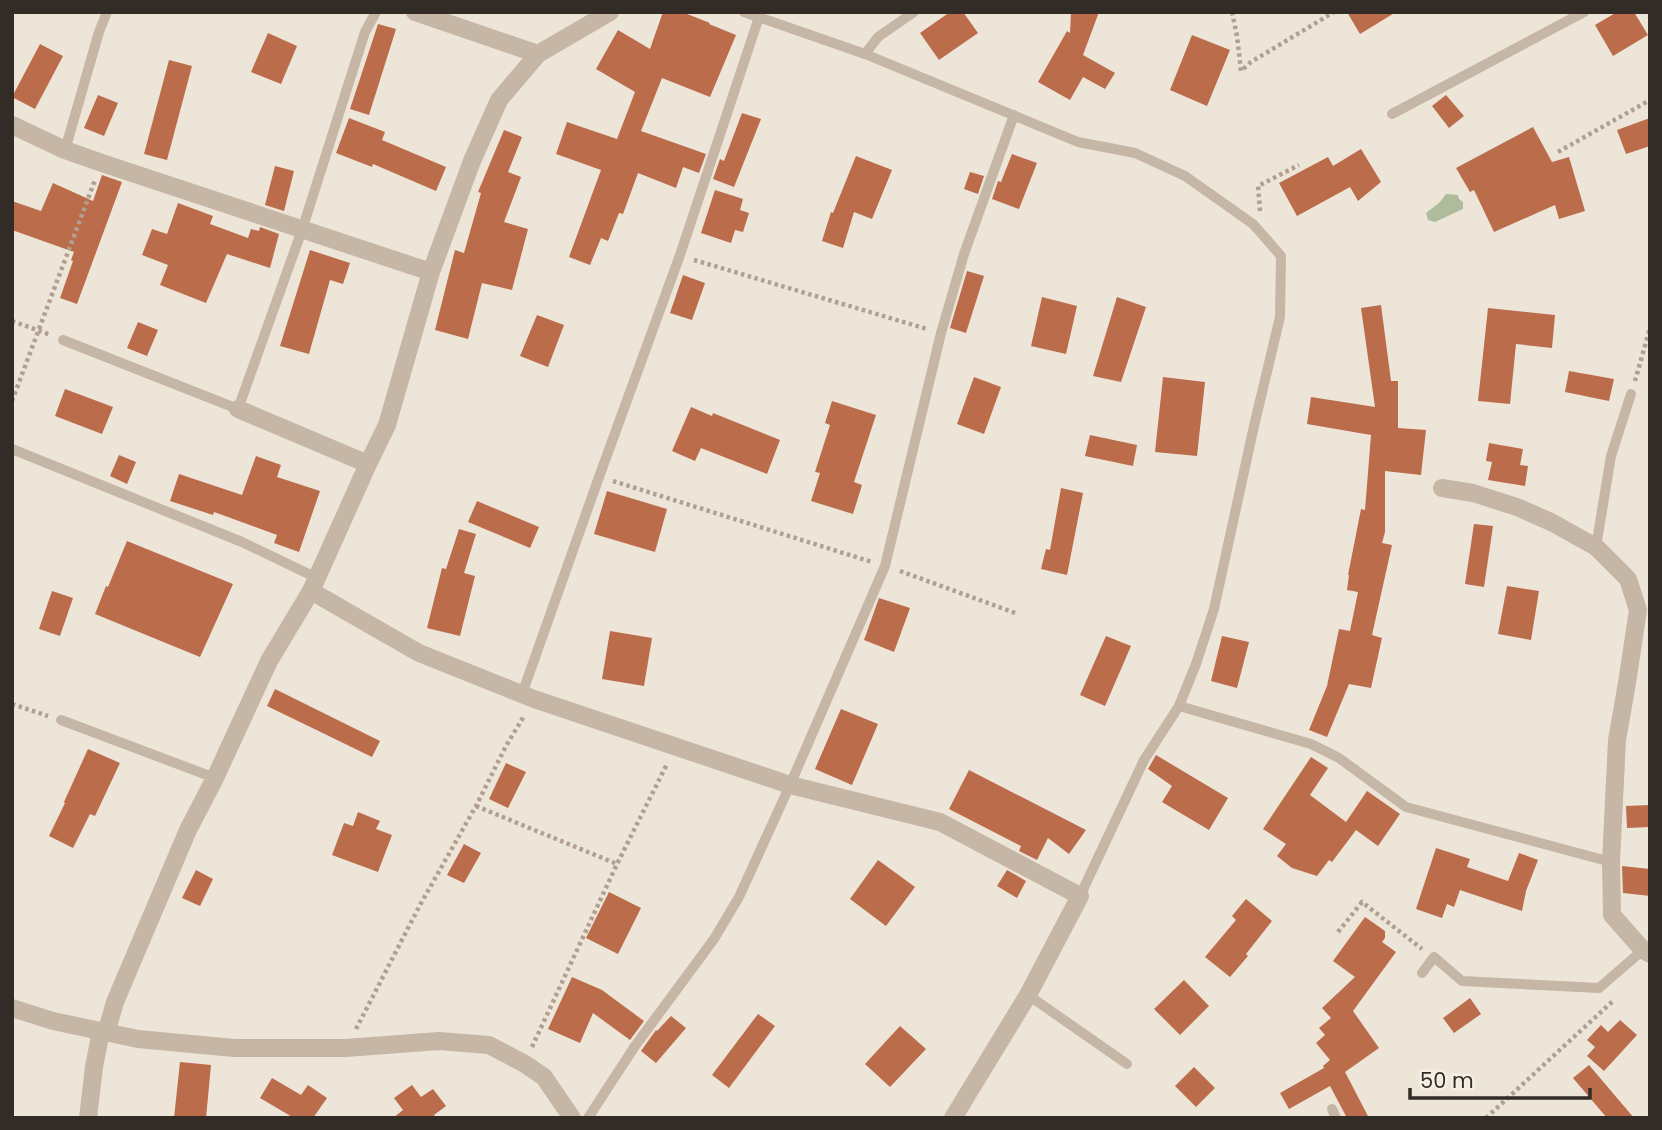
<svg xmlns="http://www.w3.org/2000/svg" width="1662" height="1130" viewBox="0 0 1662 1130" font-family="Poppins,sans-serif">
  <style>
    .green { fill: #afbc9b }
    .building { fill: #bb6c4b }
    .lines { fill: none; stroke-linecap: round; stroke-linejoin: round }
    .path { stroke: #b1a091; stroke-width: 4.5; stroke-dasharray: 3.5 3.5; stroke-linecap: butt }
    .service { stroke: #c5b6a6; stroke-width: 10 }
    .minor { stroke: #c5b6a6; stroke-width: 18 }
  </style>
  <rect width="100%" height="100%" fill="#eee5d9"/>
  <polygon class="green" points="1446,194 1458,195 1459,199 1463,202 1463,209 1435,222 1428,220 1426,213 1440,202"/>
  <g class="building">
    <polygon points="663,12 682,12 710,23 709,24 736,35 710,97 662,78 641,131 706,154 699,173 683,167 676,188 638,173 623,214 619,213 608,241 601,238 590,265 569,257 601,170 556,154 567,122 617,139 635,92 596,69 618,30 650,49"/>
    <polygon points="950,12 963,12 978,33 939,60 920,33"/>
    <polygon points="1071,12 1099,12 1083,55 1115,73 1105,89 1083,77 1070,100 1038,82 1067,31 1070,33"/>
    <polygon points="1347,12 1396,12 1360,34"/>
    <polygon points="1617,12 1634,12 1648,35 1613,56 1595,25"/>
    <polygon points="378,24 396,29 369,115 350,109"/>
    <polygon points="268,33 297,46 281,84 251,72"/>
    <polygon points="1192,35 1230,50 1207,106 1170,90"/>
    <polygon points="40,44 63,56 35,109 12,97"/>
    <polygon points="169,60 192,66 167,160 144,154"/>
    <polygon points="98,95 118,103 104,136 84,128"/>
    <polygon points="1446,95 1464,116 1449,128 1432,106"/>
    <polygon points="742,113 761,119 734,187 713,179 720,159 724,161"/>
    <polygon points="349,118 385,132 382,140 446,167 436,191 373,164 372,167 336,153"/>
    <polygon points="1650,118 1650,146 1626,154 1617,130"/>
    <polygon points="1533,127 1552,162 1569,157 1585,211 1559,219 1555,205 1494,232 1474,190 1470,192 1456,168"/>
    <polygon points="504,130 522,137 508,172 521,177 504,222 528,229 512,290 482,283 468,339 435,330 455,250 464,253 481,193 478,192"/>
    <polygon points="1361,149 1381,182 1358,201 1350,187 1297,216 1279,183 1328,157 1333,166"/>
    <polygon points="1012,154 1037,163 1019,209 992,199 998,181 1001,182"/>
    <polygon points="856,156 892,170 872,219 854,212 843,248 822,241 831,212 833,213"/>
    <polygon points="275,166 294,171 284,211 265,205"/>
    <polygon points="970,172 984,176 978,194 964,189"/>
    <polygon points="102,175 122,182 77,304 60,298 73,261 71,260 74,252 12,230 12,201 41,211 53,183 93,201"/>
    <polygon points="715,190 743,199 740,210 749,213 743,232 735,230 731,243 701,233"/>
    <polygon points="178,203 213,216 210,224 248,238 251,229 259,231 260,227 279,234 270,268 227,254 206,303 160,285 168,265 142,255 152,229 167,234"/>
    <polygon points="310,250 350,263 343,284 330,280 309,354 280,346"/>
    <polygon points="967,271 984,276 966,333 950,328"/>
    <polygon points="683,275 705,283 692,320 670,313"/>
    <polygon points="1042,297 1077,306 1066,354 1031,346"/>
    <polygon points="1117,297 1146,307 1121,382 1093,376"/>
    <polygon points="1381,305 1391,381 1398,381 1398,428 1426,430 1421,475 1385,471 1385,532 1382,543 1392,545 1372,635 1382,638 1371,688 1349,684 1327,737 1309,730 1327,686 1339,629 1350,631 1358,592 1347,590 1349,575 1348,575 1361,509 1365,510 1371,435 1307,424 1311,397 1375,407 1361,308"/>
    <polygon points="1488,308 1555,315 1552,348 1516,344 1510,404 1478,401"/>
    <polygon points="537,315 564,325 548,367 520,356"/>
    <polygon points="138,322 158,330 147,356 127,348"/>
    <polygon points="1569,371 1614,379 1609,401 1565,392"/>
    <polygon points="974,377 1001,387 984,434 957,424"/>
    <polygon points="1163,377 1205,382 1197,456 1155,452"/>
    <polygon points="65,389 113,407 102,434 55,416"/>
    <polygon points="832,401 876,415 854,482 862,485 853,514 811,501 820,473 815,472 830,425 825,423"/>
    <polygon points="691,407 712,416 713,413 780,440 767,474 701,448 695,461 672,451"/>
    <polygon points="1090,435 1137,445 1133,466 1085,456"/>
    <polygon points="1489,443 1523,449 1520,465 1528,466 1525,486 1488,480 1492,462 1486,461"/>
    <polygon points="119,455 136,462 127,484 110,476"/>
    <polygon points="256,456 281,465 277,477 320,491 299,552 274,543 277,535 214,512 213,515 170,501 179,474 242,495"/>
    <polygon points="1061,488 1083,493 1067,575 1041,569 1046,549 1050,550"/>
    <polygon points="607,491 667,509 655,552 594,534"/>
    <polygon points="477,501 539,527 530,548 468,522"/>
    <polygon points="1474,524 1493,526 1484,587 1465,584"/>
    <polygon points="459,529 476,534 464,573 475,576 460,636 427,628 442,568 446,569"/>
    <polygon points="127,541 233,584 200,657 95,614 106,586 108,587"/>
    <polygon points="1507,586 1539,591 1531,640 1498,634"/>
    <polygon points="52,591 73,598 60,636 39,629"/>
    <polygon points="879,598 910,608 894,652 864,640"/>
    <polygon points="610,631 652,638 644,686 602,679"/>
    <polygon points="1106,636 1131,646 1105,706 1080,695"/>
    <polygon points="1222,636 1249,642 1237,688 1211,681"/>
    <polygon points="275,689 380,741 372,757 267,706"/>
    <polygon points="841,709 878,724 852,785 815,769"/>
    <polygon points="88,749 120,763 95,816 90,814 73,848 49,836 65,803 64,802"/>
    <polygon points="1156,755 1228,798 1209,830 1162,802 1172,786 1148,769"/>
    <polygon points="1311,757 1328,768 1310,795 1346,822 1367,791 1400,814 1378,846 1356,830 1332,862 1329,860 1317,876 1292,868 1277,856 1286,844 1263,829"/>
    <polygon points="506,763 526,772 508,808 489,799"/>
    <polygon points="969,770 1086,830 1069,854 1048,838 1037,860 1019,851 1021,846 949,809"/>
    <polygon points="1650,805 1650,827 1627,828 1626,806"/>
    <polygon points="358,812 380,821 376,829 392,835 378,872 332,855 344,823 353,826"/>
    <polygon points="464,844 481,853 464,883 447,875"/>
    <polygon points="1436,848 1470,859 1467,867 1508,881 1519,853 1538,860 1526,891 1522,911 1460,890 1454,907 1447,904 1442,918 1416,909"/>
    <polygon points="878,860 915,887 886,926 850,899"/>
    <polygon points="1622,866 1650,869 1650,896 1623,893"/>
    <polygon points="196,870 213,879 200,906 182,898"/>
    <polygon points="1007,870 1026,881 1017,898 997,886"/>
    <polygon points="609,892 641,908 618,954 586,938"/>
    <polygon points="1246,899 1272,921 1246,954 1248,956 1230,977 1205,957 1236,920 1232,916"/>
    <polygon points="1365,917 1385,931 1385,938 1382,942 1396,952 1353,1011 1379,1048 1345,1072 1369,1118 1347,1118 1330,1086 1289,1109 1280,1093 1324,1068 1323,1066 1330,1060 1316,1043 1325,1035 1319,1028 1331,1018 1322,1008 1355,977 1333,961"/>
    <polygon points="572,977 602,990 644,1021 630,1040 593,1013 580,1043 548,1029"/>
    <polygon points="1184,980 1209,1006 1180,1035 1154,1009"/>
    <polygon points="1470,998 1481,1014 1454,1033 1443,1018"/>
    <polygon points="758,1014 775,1026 729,1088 712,1075"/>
    <polygon points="671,1016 686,1028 656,1063 641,1051 656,1030 657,1031"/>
    <polygon points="1620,1020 1637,1035 1604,1071 1587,1056 1595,1047 1587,1040 1601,1025 1608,1032"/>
    <polygon points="900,1026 926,1049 890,1087 865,1064"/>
    <polygon points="180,1062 211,1065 206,1118 174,1118"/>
    <polygon points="1589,1065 1634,1118 1607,1118 1573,1078"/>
    <polygon points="1194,1067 1215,1088 1196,1107 1175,1086"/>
    <polygon points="272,1078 301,1095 308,1085 327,1098 313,1118 294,1118 260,1098"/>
    <polygon points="412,1085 421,1097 433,1089 446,1106 434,1115 436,1118 393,1118 403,1110 394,1098"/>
  </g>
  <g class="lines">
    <g class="path">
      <polyline points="1232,12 1237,36 1241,71 1251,62 1334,12"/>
      <polyline points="1558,152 1650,100"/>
      <polyline points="1260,211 1258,186 1299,165"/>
      <polyline points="694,260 927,329"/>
      <polyline points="12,321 51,335"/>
      <polyline points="1635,381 1650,328"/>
      <polyline points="12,401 95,180"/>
      <polyline points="613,481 872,562"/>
      <polyline points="900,571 1018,614"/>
      <polyline points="12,704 48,716"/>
      <polyline points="476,806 617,864"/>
      <polyline points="1338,932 1362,902 1422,949"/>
      <polyline points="356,1029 420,905 476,806 506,746 524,716"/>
      <polyline points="532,1047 617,864 667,764"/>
      <polyline points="1486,1118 1614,1000"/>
    </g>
    <g class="service">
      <polyline points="744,12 865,54 1078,142 1135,153 1185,176 1253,224 1281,256 1280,317 1254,426 1214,609 1196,664 1179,706 1144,760 1080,896"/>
      <polyline points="865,54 878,37 914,12"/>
      <polyline points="1392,114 1584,12"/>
      <polyline points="65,150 99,32 107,12"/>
      <polyline points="63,340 238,409 302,230 365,32 376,12"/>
      <polyline points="12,449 242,542 317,578"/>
      <polyline points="1596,547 1611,456 1631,394"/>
      <polyline points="522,694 599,477 680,255 759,17"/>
      <polyline points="1179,706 1311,744 1339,758 1406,807 1611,862"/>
      <polyline points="61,720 215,778"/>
      <polyline points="1422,973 1434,957 1462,981 1599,988 1643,950"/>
      <polyline points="1028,995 1127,1064"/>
      <polyline points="1332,1109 1336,1118"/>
      <polyline points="588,1118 635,1046 714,939 739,897 790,785 885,566 941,333 964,254 1014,115"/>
    </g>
    <g class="minor">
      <polyline points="415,12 538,54"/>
      <polyline points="12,125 65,150 102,163 431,272"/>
      <polyline points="238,409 368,464"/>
      <polyline points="1442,488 1473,493 1517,507 1551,522 1596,547 1628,579 1638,610 1627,683 1617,740 1611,862 1612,915 1643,950 1650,954"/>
      <polyline points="311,591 419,653 534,699 790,785 940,822 1080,896 1028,995 953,1118"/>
      <polyline points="12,1008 53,1021 138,1039 234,1048 346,1048 439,1041 489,1045 525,1064 544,1077 572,1118"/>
      <polyline points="106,1033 115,1002 188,830 215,778 269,661 311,591 368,464 387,425 431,272 472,161 499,100 538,54 610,12"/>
      <polyline points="88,1118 94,1067 101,1031"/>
    </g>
  </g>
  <rect width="1662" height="1130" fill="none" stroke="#322b26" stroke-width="28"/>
  <path d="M1410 1088v10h180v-10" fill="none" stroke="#322b26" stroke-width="3.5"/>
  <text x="1420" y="1088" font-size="21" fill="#322b26" stroke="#f7efe5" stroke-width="5" paint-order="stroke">50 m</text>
</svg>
